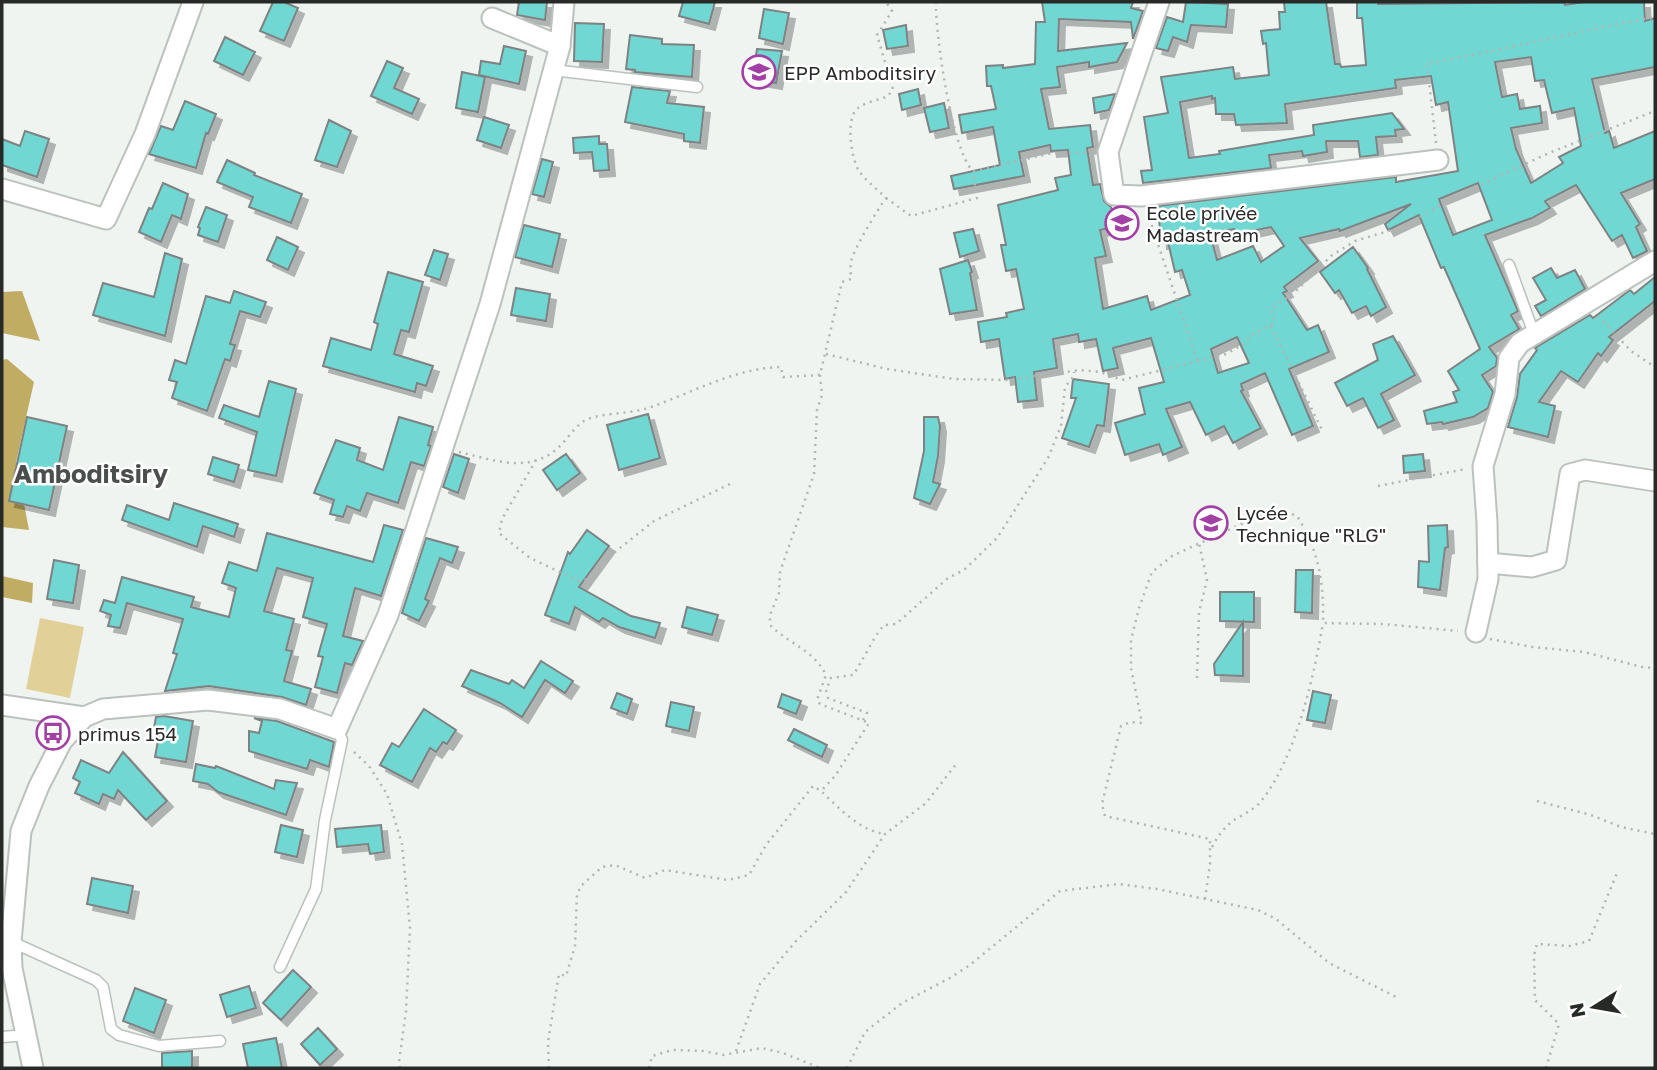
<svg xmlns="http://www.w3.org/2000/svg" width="1657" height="1070" viewBox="0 0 1657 1070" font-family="'Golos Text',sans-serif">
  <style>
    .green { fill: #e1d098 }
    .forest { fill: #c1ac64 }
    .building { fill: #71d7d3; stroke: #7d8382; stroke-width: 2; fill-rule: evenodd; filter: url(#shadow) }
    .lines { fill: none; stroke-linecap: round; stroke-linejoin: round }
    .service-casing { stroke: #bcc1be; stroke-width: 13 }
    .minor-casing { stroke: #bcc1be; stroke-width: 23 }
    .path { stroke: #b1b5b3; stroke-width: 2.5; stroke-dasharray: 2 5; stroke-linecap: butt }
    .service { stroke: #fff; stroke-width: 10 }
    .minor { stroke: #fff; stroke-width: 19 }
    .labels { text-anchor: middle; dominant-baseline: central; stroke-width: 5; stroke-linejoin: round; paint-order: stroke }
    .poi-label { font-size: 19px; fill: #282a28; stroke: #fff; text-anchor: start }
    .district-label { font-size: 26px; font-weight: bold; fill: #4a4e4c; stroke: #fff }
  </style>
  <defs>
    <filter id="shadow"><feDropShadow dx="6" dy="6" stdDeviation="0" flood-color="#0004"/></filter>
  </defs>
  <rect width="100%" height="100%" fill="#eff4f1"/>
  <polygon class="green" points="40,618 84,627 70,698 26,689"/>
  <g class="forest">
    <polygon points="22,291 40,341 2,333 2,292"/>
    <polygon points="7,359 34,382 16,462 29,530 2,527 2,360"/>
    <polygon points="2,576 33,583 32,603 2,597"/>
  </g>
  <g class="building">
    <polygon points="273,2 284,2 298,8 284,41 260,31"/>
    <polygon points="519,2 547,2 545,20 517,15"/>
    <polygon points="683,2 715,2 709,24 679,16"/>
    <path d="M1042,2H1133L1131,8L1143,11L1133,39L1131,22L1059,19L1058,51L1127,43L1117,62L1089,67V62L1057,67L1060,87L1041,89L1049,129L1090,125L1093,147L1087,148L1093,185L1100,184L1104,201L1111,207L1115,227L1100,230L1106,256L1095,258L1103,309L1147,296L1151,310L1190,295L1182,270L1175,272L1168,242L1161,243L1158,206L1396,177V182L1458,171L1448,102L1436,105L1431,76L1395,80L1396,88L1285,104L1287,123L1236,125L1234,114H1216L1215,98L1212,99V96L1180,102L1189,158L1220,154L1219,151L1314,135L1313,125L1392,113L1404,129L1395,130L1396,136L1376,137L1378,155L1360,157L1358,141H1326L1327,152L1303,156L1302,151L1269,155L1271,168L1143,183L1141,171L1152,170L1144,117L1168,113L1161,77L1233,67L1235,79L1269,75L1266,43L1263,44L1261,31L1280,29L1279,12H1285L1284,2H1326L1335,64H1340L1341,67L1366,65L1362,18H1357V2H1378V4L1564,2L1565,5L1584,2H1644L1645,21L1655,18V67L1592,79L1605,133L1609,131L1614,148L1655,131V179L1621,193L1640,224L1636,227L1647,251L1633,258L1622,235L1612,241L1576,185L1545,201L1550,208L1532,218L1485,235L1518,311L1511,315L1519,329L1489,347L1497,358L1496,366L1482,375L1493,392L1488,408L1473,417L1443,424L1442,422L1427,424L1424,411L1457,402L1453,392L1459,390L1448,371L1480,349L1444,267L1441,268L1419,215L1388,230L1385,224L1411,204L1340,231L1339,229L1300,238L1318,261L1284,287L1287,291L1283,293L1307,330L1318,325L1329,352L1289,369L1313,426L1292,435L1265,373L1241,384L1243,390L1241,391L1261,428L1233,443L1224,426L1206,435L1190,402L1166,409L1182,447L1163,455L1159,444L1125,455L1115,423L1145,414L1139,388L1164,382L1151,338L1113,348L1118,368L1103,371L1096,339L1079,342L1078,334L1053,339L1057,368L1034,372L1037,400L1018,402L1015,377L1005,379L999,339L981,342L978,322L1007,317L1006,313L1024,309L1016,269L1006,271L1001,245H1006L998,205L1058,190L1055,178L1071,175L1068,150L1051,151L1050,145L1019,152L1024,176L954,189L951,176L1000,165L993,127L962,133L959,115L996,109L991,86H987L986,66L1003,65V68L1035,64L1036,22H1045ZM1531,57L1535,81L1544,80L1552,113L1574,108L1581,146L1559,157L1563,163L1531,183L1516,149L1511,128L1542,123L1540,106L1520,109L1517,94L1502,97L1495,62ZM1478,183L1492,220L1453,235L1439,199ZM1271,227L1284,246L1261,262L1253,246L1217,260L1210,233L1234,229L1236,234ZM1237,337L1249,363L1218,373L1211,349Z"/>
    <polygon points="1186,2 1228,4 1226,27 1191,25 1187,42 1173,37 1168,51 1156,48 1167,17 1183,22"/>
    <polygon points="764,9 789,13 783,44 759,38"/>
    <polygon points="575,23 604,24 602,62 574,61"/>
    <polygon points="906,25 908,46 887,49 883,30"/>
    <polygon points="630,35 662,39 662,44 694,45 692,77 635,72 635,70 626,69"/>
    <polygon points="225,37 255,52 243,75 214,61"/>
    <polygon points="504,46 526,51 519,84 479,75 481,61 500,64"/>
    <polygon points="757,49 782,51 776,83 752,79"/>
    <polygon points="387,61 403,68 394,88 419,99 412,114 371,96"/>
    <polygon points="462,72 485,77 478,112 456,108"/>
    <polygon points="632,87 670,91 667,103 704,107 700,143 684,141 684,134 625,122"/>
    <polygon points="918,89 921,105 902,110 899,94"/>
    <polygon points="1115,94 1109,110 1095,113 1093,98"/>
    <polygon points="185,101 216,114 208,134 206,133 196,168 149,154 161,126 173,130"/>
    <polygon points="944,103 949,128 930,132 924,108"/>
    <polygon points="484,117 509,125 501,148 477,140"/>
    <polygon points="329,120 351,131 337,167 315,160"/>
    <polygon points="25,131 49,139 37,177 2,165 2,139 20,146"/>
    <polygon points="599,136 599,144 607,144 609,170 594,171 592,152 574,153 573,138"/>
    <polygon points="542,159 553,162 544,197 532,194"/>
    <polygon points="227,160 255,173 254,175 302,194 291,223 249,207 253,197 217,182"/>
    <polygon points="163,183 188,194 181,219 172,215 161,242 139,232 149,208 152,209"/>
    <polygon points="206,207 227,215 218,242 198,235 200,228 198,227"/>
    <polygon points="524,225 560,234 552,267 515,257"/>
    <polygon points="973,229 979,251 960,257 954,233"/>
    <polygon points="277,237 298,247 288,270 267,260"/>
    <polygon points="1353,247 1368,268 1367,269 1386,307 1371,316 1366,306 1352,313 1339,290 1335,293 1320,272"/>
    <polygon points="434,250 448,254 440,280 425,275"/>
    <polygon points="165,253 182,259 165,336 93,315 103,283 154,297"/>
    <polygon points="968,260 972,272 970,273 977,310 950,314 940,269"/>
    <polygon points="1551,268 1557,278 1575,270 1585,289 1541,316 1535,306 1546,300 1533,278"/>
    <polygon points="388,272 423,282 409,332 401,330 394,354 433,366 426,386 417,383 415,392 323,366 331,338 371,350 378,324 374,322"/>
    <polygon points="1655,277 1655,301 1609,337 1613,340 1601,356 1598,353 1578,382 1561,371 1539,402 1555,406 1548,437 1508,427 1517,397 1520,374 1537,350 1535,348 1590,315 1593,318 1630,290 1634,294"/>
    <polygon points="516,288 550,294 546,321 511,315"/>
    <polygon points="234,291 266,302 260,317 240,311 230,344 235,345 230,361 225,359 207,411 172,398 177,382 169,380 175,360 186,364 206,296 230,303"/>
    <polygon points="1393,336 1415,375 1381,394 1394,420 1378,428 1363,398 1347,406 1335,383 1378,360 1373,344"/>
    <polygon points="1073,379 1109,384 1104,426 1097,425 1089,447 1062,438 1076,398 1071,398"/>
    <polygon points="269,381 296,389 276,476 248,470 257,432 219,418 224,405 259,417"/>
    <polygon points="648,414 660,458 619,470 607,425"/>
    <polygon points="27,417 67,426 49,510 9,501"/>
    <polygon points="399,417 433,427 428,445 431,446 424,466 411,462 398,503 367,493 360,511 347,506 343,517 330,514 334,500 314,493 336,440 360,448 357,460 383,470"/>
    <polygon points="924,417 938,417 940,426 938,456 933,482 940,484 930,504 914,498 924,451"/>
    <polygon points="454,454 469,459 458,493 443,487"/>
    <polygon points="566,454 580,473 557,490 543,470"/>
    <polygon points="1423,454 1425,471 1404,473 1403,456"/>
    <polygon points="213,457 239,465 234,482 208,474"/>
    <polygon points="174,503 238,524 234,537 203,526 197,547 122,520 127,505 169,520"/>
    <polygon points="384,525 403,530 381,596 355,588 343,636 363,641 352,665 345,663 337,693 315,687 323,657 318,656 327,624 303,617 313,578 277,568 264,611 294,619 286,650 292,651 284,681 311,689 306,705 282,697 209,686 165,691 177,654 173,653 183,619 127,603 120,628 108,626 111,615 100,611 104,600 115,603 122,577 194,597 191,607 229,617 236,588 222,583 229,562 257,571 267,533 373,562"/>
    <polygon points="1447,525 1448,547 1445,548 1440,590 1418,587 1419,561 1429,562 1428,526"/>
    <polygon points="587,530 609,546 579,587 631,616 660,623 655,638 619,627 603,618 599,622 575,607 569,624 545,615 568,552 570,554"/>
    <polygon points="426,538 458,547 452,563 440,558 425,599 429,601 419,621 402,613"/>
    <polygon points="54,560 79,565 73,603 47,599"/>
    <polygon points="1296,570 1313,570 1312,613 1295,612"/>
    <polygon points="1220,592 1254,592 1254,622 1220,621"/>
    <polygon points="687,607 718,615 712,635 682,627"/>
    <polygon points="1243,622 1243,676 1215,675 1214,664"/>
    <polygon points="541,661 573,681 565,693 545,680 522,717 500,703 462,686 471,670 509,684 512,680 524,688"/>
    <polygon points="1313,691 1331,695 1325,723 1307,720"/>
    <polygon points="617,693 632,699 627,714 611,708"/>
    <polygon points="782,694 801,701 796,714 778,707"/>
    <polygon points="671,702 694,707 689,731 666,726"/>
    <polygon points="424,709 456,730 447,744 443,742 436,752 430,748 412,782 380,765 392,743 399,747"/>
    <polygon points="164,716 193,721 186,762 155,757 159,735 153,733 156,717"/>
    <polygon points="254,718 277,721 334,742 329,767 310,760 307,769 249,751 249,731 259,733 262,721"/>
    <polygon points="794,729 827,745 822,757 788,740"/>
    <polygon points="123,752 167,801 146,820 118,790 114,799 103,794 99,804 75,793 80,782 73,778 81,760 109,773"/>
    <polygon points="196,764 215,768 216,766 274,789 276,780 297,783 286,815 218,792 208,784 193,781"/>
    <polygon points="281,825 303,830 297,857 275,852"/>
    <polygon points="381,825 384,852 370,854 368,844 337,847 335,829"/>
    <polygon points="92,878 133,886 128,913 87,904"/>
    <polygon points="293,970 311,987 281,1020 263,1003"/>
    <polygon points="249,986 256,1008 227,1017 220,995"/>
    <polygon points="135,988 166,1000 154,1033 123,1021"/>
    <polygon points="318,1028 337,1049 320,1065 301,1044"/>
    <polygon points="276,1038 282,1068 248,1068 243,1044"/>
    <polygon points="192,1051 192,1068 162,1068 162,1053"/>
  </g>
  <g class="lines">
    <defs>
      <g id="service">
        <polyline points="553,70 697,87"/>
        <polyline points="1509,265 1534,334"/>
        <polyline points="12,942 96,980 103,987 111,1029 119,1035 159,1046 220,1041"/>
        <polyline points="280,967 316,889 325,820 342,740 337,729"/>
        <polyline points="2,1037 27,1035"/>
      </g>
      <g id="minor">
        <polyline points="1159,2 1108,152 1114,195 1141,196 1438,160"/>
        <polyline points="492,18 560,46"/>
        <polyline points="2,189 106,219 145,134 193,2"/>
        <polyline points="1488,563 1532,567 1556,560 1570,474 1585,470 1655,481"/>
        <polyline points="1476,632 1488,579 1487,522 1483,466 1505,394 1509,358 1520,343 1655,261"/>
        <polyline points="2,705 84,717"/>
        <polyline points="33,1068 12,968 11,942 21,831 39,786 62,741 84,717 103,709 208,700 280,709 337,729 388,615 490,304 560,46 564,2"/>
      </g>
    </defs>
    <use href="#service" class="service-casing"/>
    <use href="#minor" class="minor-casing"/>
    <g class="path">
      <path d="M936,2C935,32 952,152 973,171L1053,153H1090"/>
      <path d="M1436,143L1427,63C1504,50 1579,31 1655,17"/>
      <polyline points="886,198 911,216 977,198 973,172"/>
      <polyline points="1147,212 1198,362"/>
      <polyline points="1598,316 1631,351 1655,367"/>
      <polyline points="1271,326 1323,432"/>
      <polyline points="826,354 887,369 954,379 1006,380 1080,370 1100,372 1122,380 1226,354 1242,345 1252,335 1274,323 1271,309 1295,292 1331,256 1355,241 1402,227 1459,195 1549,153 1655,111"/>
      <path d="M820,375L822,395L817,410L814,474L780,572L779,593L770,615V625C789,644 814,650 826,675L817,700L820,704L869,723L835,776L821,791C839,808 860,831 885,834"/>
      <path d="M459,452C494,460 530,475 560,446C570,436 577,422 591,418C611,412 634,414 654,406C695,391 737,368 781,367L783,377L820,375L842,282L851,279C851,274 850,268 851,262C853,250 878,209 886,198C877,189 866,181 859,171C851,158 845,118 858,108C865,102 880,100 888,96L893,89L877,35L892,11L886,2"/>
      <polyline points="536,460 502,519 499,533 530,558 579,581 593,578 615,552 654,521 730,484"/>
      <polyline points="1378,486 1466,469"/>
      <polyline points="1490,639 1533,647 1584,652 1642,667 1655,668"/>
      <polyline points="1197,678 1199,612 1207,580 1199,543"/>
      <path d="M863,720L867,713L828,698L826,690L831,678L853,675C860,666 878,628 885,625C886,625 895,624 896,624L948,578L964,570L997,538L1048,458L1061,426L1065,387L1074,376V372"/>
      <polyline points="354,752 369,766 387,794 402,844 410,928 406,1011 399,1062 400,1068"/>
      <polyline points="1537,801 1591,815 1621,827 1655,834"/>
      <path d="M1212,847C1219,834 1227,823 1241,816C1249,811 1256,808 1262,800C1296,757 1314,676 1323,623"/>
      <path d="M1205,899L1210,864V839L1105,816L1102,804L1121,726L1131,722L1142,723L1131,668V640L1139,608L1152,572L1172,556L1276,508L1297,516C1319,551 1324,582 1323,623L1383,624L1458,631"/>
      <polyline points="736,1051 760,984 796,941 846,892 885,834 926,803 957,763"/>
      <polyline points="549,1068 548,1042 559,974 566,976 575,946 577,894 582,885 602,867 615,865 645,878 665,870 728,880 749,875 766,845 813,786 821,791"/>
      <polyline points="649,1068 652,1056 672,1050 703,1051 723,1055 762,1048 783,1053 820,1068"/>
      <polyline points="847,1068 865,1032 902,1003 950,978 970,965 1060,891 1119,884 1157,889 1258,910 1276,919 1329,963 1398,998"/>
      <polyline points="1546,1068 1559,1024 1535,1000 1534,955 1537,944 1570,946 1589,941 1617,873"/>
    </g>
    <use href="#service" class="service"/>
    <use href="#minor" class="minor"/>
  </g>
  <defs>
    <symbol id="school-ring" viewBox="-11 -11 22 22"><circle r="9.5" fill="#fff" stroke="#a240a6" stroke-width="1.5"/><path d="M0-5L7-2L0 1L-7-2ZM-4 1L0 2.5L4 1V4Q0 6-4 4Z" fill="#a240a6"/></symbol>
    <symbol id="bus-ring" viewBox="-11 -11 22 22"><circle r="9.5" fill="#fff" stroke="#a240a6" stroke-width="1.5"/><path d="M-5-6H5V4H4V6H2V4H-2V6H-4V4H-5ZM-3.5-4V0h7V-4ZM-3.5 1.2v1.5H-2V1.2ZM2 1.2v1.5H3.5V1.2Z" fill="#a240a6"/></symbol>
  </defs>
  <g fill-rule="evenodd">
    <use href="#school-ring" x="740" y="53" width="38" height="38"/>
    <use href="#school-ring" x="1103" y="204" width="38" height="38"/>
    <use href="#school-ring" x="1192" y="504" width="38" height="38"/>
    <use href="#bus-ring" x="34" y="714" width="38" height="38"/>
  </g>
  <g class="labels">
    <g class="poi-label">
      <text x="784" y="72">EPP Amboditsiry</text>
      <text x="1146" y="212">Ecole privée<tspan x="1146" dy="22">Madastream</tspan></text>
      <text x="1236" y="512">Lycée<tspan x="1236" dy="22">Technique "RLG"</tspan></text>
      <text x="78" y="733">primus 154</text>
    </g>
    <g class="district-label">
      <text x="91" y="473">Amboditsiry</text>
    </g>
  </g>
  <rect width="1657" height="1070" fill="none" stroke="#282a28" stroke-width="7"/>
  <g transform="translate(1594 1007) rotate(259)" stroke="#ffffff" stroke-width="5" paint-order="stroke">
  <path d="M0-5L12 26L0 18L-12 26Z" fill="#282a28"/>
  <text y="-10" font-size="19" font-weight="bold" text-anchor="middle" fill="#282a28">N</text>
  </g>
</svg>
